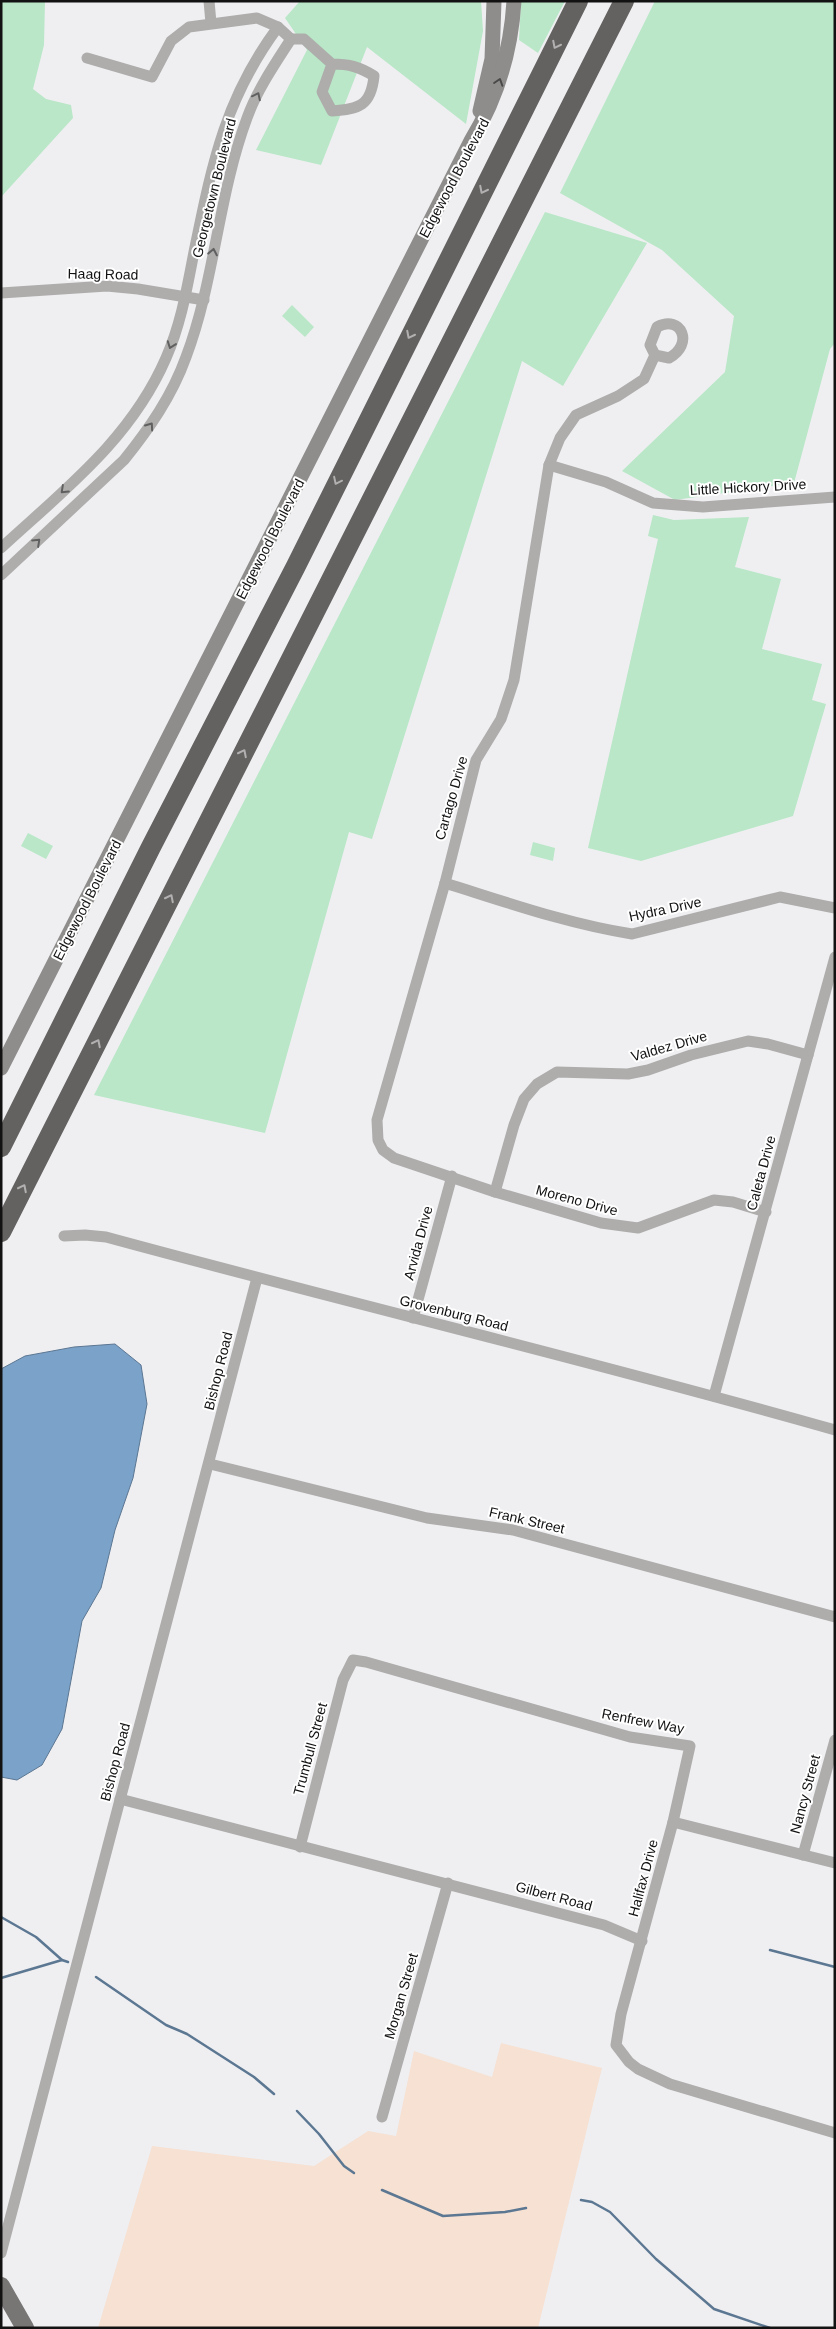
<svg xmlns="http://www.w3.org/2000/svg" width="836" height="2329" viewBox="0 0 836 2329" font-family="Helvetica,sans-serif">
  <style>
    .industrial { fill: #f6e1d3 }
    .green { fill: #b9e7c7 }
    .water { fill: #7ba2c9; stroke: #5c7792 }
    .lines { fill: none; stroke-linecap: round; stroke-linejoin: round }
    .stream { stroke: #5c7792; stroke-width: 2.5 }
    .street { stroke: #aeadac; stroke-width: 11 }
    .secondary { stroke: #8e8d8b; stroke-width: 15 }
    .primary { stroke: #787674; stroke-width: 18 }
    .highway { stroke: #646260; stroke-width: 20 }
    .oneway { stroke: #b2b0b0 }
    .oneway2 { stroke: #4a4949 }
    .oneway3 { stroke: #606060 }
    .labels { text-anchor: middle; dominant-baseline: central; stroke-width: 4; stroke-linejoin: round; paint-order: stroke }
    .street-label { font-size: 14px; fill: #121213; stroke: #fff }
  </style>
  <rect width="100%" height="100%" fill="#efeff2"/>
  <polygon class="industrial" points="501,2043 602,2068 538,2328 98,2328 152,2146 314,2166 368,2131 396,2136 414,2051 492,2077"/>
  <g class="green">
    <polygon points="1,1 45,1 44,45 33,89 46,99 71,105 73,118 1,197"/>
    <polygon points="300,1 481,1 483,31 466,124 367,47 321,165 256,150 307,50 285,18"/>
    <polygon points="521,1 565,1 538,53 519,40"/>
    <polygon points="655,1 835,1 835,343 830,349 794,483 675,500 622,471 725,372 734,316 662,250 560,193"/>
    <polygon points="545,212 647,243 563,386 522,361 372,839 349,832 265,1133 94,1095"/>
    <polygon points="292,305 314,327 305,337 282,316"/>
    <polygon points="653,515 674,520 749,517 735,567 781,579 762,649 822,664 812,700 826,704 793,816 641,861 588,848 658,539 648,536"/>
    <polygon points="28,833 53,846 46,859 21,846"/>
    <polygon points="533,842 555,848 553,861 530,855"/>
  </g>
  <polygon class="water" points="115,1344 141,1365 147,1404 133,1478 115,1530 101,1588 82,1621 62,1729 42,1765 17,1780 1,1777 1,1369 25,1356 74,1347"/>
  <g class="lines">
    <g class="stream">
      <polyline points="1,1917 36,1937 62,1960 68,1962"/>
      <polyline points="770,1950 835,1967"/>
      <polyline points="96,1977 166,2025 187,2034 254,2077 274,2094"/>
      <polyline points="1,1978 62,1960"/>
      <polyline points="297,2111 319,2134 344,2166 354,2173"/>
      <polyline points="382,2190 443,2216 505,2212 526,2208"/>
      <polyline points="581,2200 592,2202 610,2212 656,2259 714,2309 770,2328"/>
    </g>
    <g class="street">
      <polyline points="209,1 211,23"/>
      <path d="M291,39H304L332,64L322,92L332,111C359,109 371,106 374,76C360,67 349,64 332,64"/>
      <polyline points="87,58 152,77 171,41 189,27 257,18 278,27"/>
      <polyline points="1,293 107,286 138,289 204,300"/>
      <path d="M655,355L669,358C694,345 682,314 657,327L650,345L655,355L644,379L618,396L576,415L560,438L549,465L514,680L501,719L476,760L445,883L377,1120L378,1140L383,1150L394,1158L495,1192L601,1223L638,1228L714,1200L733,1202L766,1212"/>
      <polyline points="549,465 606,482 653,503 703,507 835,497"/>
      <path d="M1,548C64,490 131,439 166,358C181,324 187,288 194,252C212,165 224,100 278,27L291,39C275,64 257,90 247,118C218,196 215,280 186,357C172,396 149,429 124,460L1,575"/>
      <path d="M445,883C506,902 568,924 632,934L780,897L835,908"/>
      <polyline points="495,1192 514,1125 524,1099 537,1084 557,1072 628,1074 648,1070 691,1055 748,1041 768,1044 808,1055"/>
      <path d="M64,1236L85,1235L106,1237C348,1303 593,1361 835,1430"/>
      <polyline points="413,1318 452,1176"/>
      <polyline points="714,1396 835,957"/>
      <polyline points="210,1464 427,1518 513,1530 835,1617"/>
      <polyline points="120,1799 604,1925 642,1941"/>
      <polyline points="673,1822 835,1863"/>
      <polyline points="300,1847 343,1680 353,1660 366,1662 630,1737 690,1746 673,1822 621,2014 616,2045 629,2062 638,2069 670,2084 835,2133"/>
      <polyline points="803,1855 835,1740"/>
      <polyline points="382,2117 448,1883"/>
      <polyline points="1,2253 257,1278"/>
    </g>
    <g class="secondary">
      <polyline points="480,111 492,59 494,1"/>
      <path d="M1,1068L471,141C497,98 511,52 514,1"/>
    </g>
    <polyline class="primary" points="1,2286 25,2328"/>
    <g class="highway">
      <polyline points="1,1147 151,847 296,566 578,1"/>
      <polyline points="1,1232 624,1"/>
    </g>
  </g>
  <defs><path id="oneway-chevron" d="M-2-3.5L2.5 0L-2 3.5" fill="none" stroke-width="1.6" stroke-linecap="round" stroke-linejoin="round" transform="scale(1.25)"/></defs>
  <g class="oneway">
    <use href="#oneway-chevron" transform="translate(556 45) rotate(117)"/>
    <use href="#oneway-chevron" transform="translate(483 190) rotate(117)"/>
    <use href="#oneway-chevron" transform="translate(410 335) rotate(117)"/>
    <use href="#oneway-chevron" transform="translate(337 481) rotate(116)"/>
    <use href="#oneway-chevron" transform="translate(243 753) rotate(-63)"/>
    <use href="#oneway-chevron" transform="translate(170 898) rotate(-63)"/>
    <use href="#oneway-chevron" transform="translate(97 1043) rotate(-63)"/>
    <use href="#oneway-chevron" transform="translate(23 1188) rotate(-63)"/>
  </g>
  <use class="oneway2" href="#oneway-chevron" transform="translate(499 82) rotate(-72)"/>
  <g class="oneway3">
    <use href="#oneway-chevron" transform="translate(257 96) rotate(-64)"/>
    <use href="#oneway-chevron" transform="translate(213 252) rotate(-79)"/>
    <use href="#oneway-chevron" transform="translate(171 345) rotate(110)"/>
    <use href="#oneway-chevron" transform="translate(150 426) rotate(-55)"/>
    <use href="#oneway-chevron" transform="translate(64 490) rotate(137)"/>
    <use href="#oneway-chevron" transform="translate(37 542) rotate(-43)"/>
  </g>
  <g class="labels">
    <g class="street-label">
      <text transform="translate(454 178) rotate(-62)">Edgewood Boulevard</text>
      <text transform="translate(214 188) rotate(-76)">Georgetown Boulevard</text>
      <text transform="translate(103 274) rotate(1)">Haag Road</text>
      <text transform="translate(748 487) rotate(-3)">Little Hickory Drive</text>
      <text transform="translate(270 539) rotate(-63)">Edgewood Boulevard</text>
      <text transform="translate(451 798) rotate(-74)">Cartago Drive</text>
      <text transform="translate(87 900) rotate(-63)">Edgewood Boulevard</text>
      <text transform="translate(665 909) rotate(-12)">Hydra Drive</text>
      <text transform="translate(669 1046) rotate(-16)">Valdez Drive</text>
      <text transform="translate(761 1173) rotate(-75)">Caleta Drive</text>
      <text transform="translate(577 1200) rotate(15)">Moreno Drive</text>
      <text transform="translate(418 1243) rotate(-75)">Arvida Drive</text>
      <text transform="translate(454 1313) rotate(14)">Grovenburg Road</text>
      <text transform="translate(218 1371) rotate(-76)">Bishop Road</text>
      <text transform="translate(527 1520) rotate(13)">Frank Street</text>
      <text transform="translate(643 1721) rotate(11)">Renfrew Way</text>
      <text transform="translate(310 1749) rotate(-75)">Trumbull Street</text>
      <text transform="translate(115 1762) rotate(-75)">Bishop Road</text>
      <text transform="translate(805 1794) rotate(-75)">Nancy Street</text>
      <text transform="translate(643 1878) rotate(-75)">Halifax Drive</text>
      <text transform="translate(554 1896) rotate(15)">Gilbert Road</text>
      <text transform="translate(401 1996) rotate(-74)">Morgan Street</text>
    </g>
  </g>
  <rect width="836" height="2329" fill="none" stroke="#121213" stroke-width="5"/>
</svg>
